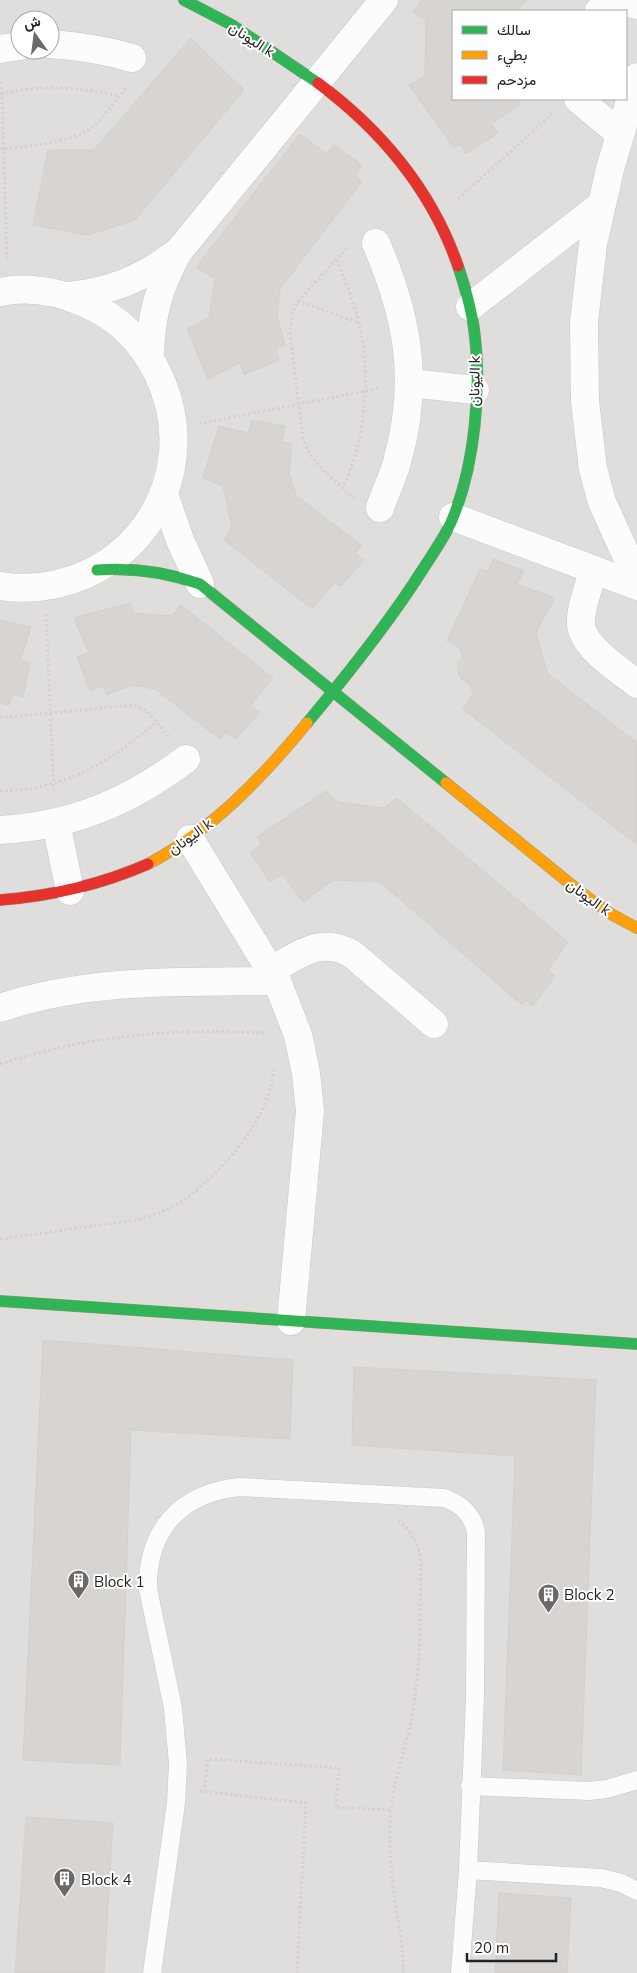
<svg xmlns="http://www.w3.org/2000/svg" width="637" height="1973" viewBox="0 0 637 1973" font-family="Mulish,Vazirmatn,sans-serif">
  <style>
    .residential { fill: #dfdedc; fill-rule: evenodd }
    .building { fill: #d7d4d2; stroke: #d3d0cc }
    .lines { fill: none; stroke-linecap: round; stroke-linejoin: round }
    .lane-casing { stroke: #c9c8c7; stroke-width: 19 }
    .street-casing { stroke: #c9c8c7; stroke-width: 29 }
    .fast-casing { stroke: #999a82; stroke-width: 12 }
    .slow-casing { stroke: #999a82; stroke-width: 12 }
    .jam-casing { stroke: #999a82; stroke-width: 12 }
    .path { stroke: #dccecd; stroke-width: 3; stroke-dasharray: 2.5 2.5; stroke-linecap: butt }
    .lane { stroke: #fdfcfc; stroke-width: 18 }
    .street { stroke: #fdfcfc; stroke-width: 28 }
    .fast { stroke: #30b455; stroke-width: 11 }
    .slow { stroke: #ff9f0a; stroke-width: 11 }
    .jam { stroke: #e5322d; stroke-width: 11 }
    .labels { text-anchor: middle; dominant-baseline: central; stroke-width: 4; stroke-linejoin: round; paint-order: stroke }
    .street-label { font-size: 15px; fill: #222; stroke: #fff }
    .poi-label { font-size: 15px; fill: #222; stroke: #fff; text-anchor: start }
  </style>
  <rect width="100%" height="100%" fill="#f0eeeb"/>
  <path class="residential" d="M0,0H637V1973H0ZM453,11H626V99H453ZM20,20H50V50H20Z"/>
  <g class="building">
    <polygon points="422,0 526,0 517,11 453,11 453,99 516,99 520,104 492,124 498,133 466,154 460,144 454,148 409,85 425,76 426,21 413,11"/>
    <polygon points="191,38 244,90 135,220 88,235 33,225 48,150 94,150"/>
    <polygon points="300,134 327,154 334,145 362,165 355,176 362,181 280,289 277,315 285,345 275,349 279,360 244,375 240,363 208,379 187,329 209,318 215,279 196,267"/>
    <polygon points="252,420 285,426 282,442 292,444 289,473 296,495 362,546 355,553 364,560 341,586 334,583 312,609 224,540 232,527 223,486 203,478 219,426 248,433"/>
    <polygon points="494,559 524,571 517,584 555,598 536,632 547,673 637,743 637,845 463,709 473,694 469,683 462,680 458,672 458,662 463,658 460,648 447,641 480,569 488,571"/>
    <polygon points="130,603 133,613 172,616 181,605 273,678 250,706 260,712 236,739 226,733 220,739 155,689 133,685 107,695 103,686 90,691 77,657 89,653 74,618"/>
    <polygon points="0,620 31,627 20,661 30,663 23,697 12,694 9,705 0,703"/>
    <polygon points="326,791 338,802 384,808 397,798 568,942 548,970 555,976 533,1006 526,1000 522,1005 380,882 333,880 303,902 282,874 270,882 250,853 262,844 257,837"/>
    <polygon points="43,1340 293,1360 290,1439 131,1430 120,1765 23,1760"/>
    <polygon points="354,1367 596,1380 581,1775 503,1770 515,1456 352,1445"/>
    <polygon points="26,1817 113,1823 104,1973 15,1973"/>
    <polygon points="499,1893 571,1898 567,1973 495,1973"/>
  </g>
  <g class="lines">
    <defs>
      <g id="lane">
        <polyline points="470,1786 589,1791 607,1789 637,1780"/>
        <polyline points="468,1870 601,1878 621,1883 637,1891"/>
        <path d="M152,1973L176,1803L178,1764L173,1708L148,1589C147,1529 181,1493 240,1487L444,1498C462,1504 472,1514 476,1532L475,1698L468,1870L460,1973"/>
      </g>
      <g id="street">
        <path d="M599,11C610,0 623,0 637,5"/>
        <path d="M50,44C79,46 105,50 132,58"/>
        <polyline points="0,49 20,46"/>
        <polyline points="637,77 610,169 593,244 584,322 585,401 593,469 602,502 637,579"/>
        <polyline points="578,99 619,133"/>
        <path d="M376,243C408,318 420,381 397,462C393,477 385,493 380,508"/>
        <path d="M0,292C28,286 59,292 85,303C117,317 142,341 157,372C212,483 122,603 0,586"/>
        <path d="M69,296C112,291 142,279 176,253"/>
        <polyline points="470,307 601,205"/>
        <path d="M150,357C151,315 158,289 178,252L384,0"/>
        <polyline points="410,383 475,390"/>
        <polyline points="164,494 180,540 200,584"/>
        <polyline points="453,517 637,586"/>
        <path d="M594,570C589,585 582,603 581,619C578,645 619,669 637,684"/>
        <polyline points="56,823 70,891"/>
        <path d="M0,830C72,826 129,802 186,759"/>
        <polyline points="190,839 277,981 298,1035 306,1073 310,1111 291,1321"/>
        <path d="M271,970C299,955 320,936 352,954L434,1024"/>
        <path d="M0,1008C89,978 184,982 277,981"/>
      </g>
      <g id="fast">
        <polyline points="184,0 232,25 318,83"/>
        <path d="M97,570C133,567 166,572 200,584L446,783"/>
        <path d="M307,723C348,674 389,623 423,569C433,553 445,537 452,520C475,465 482,387 474,329C471,307 465,287 458,266"/>
        <polyline points="0,1301 637,1344"/>
      </g>
      <g id="slow">
        <polyline points="446,783 579,891 611,914 637,928"/>
        <path d="M148,864C212,830 261,779 307,723"/>
      </g>
      <g id="jam">
        <path d="M318,83C381,130 432,191 458,266"/>
        <path d="M0,900C52,896 100,885 148,864"/>
      </g>
    </defs>
    <use href="#lane" class="lane-casing"/>
    <use href="#street" class="street-casing"/>
    <use href="#fast" class="fast-casing"/>
    <use href="#slow" class="slow-casing"/>
    <use href="#jam" class="jam-casing"/>
    <g class="path">
      <polyline points="0,82 2,93 7,262"/>
      <path d="M1,94C41,84 79,87 119,96"/>
      <path d="M0,149C22,148 77,141 93,127C106,115 116,99 128,86"/>
      <polyline points="458,199 553,113"/>
      <path d="M347,248L298,301L293,311L290,333L303,439C312,465 334,479 354,498"/>
      <path d="M336,260C360,312 371,357 363,415C362,423 362,433 359,441C355,457 349,473 343,488"/>
      <polyline points="298,301 360,323"/>
      <polyline points="199,424 380,388"/>
      <polyline points="46,614 54,793"/>
      <polyline points="0,718 133,705 146,710 169,737"/>
      <path d="M0,791C64,790 110,763 157,721"/>
      <path d="M0,1064C90,1035 172,1028 266,1033"/>
      <path d="M0,1239L136,1220C151,1216 166,1211 179,1203C192,1196 201,1186 212,1176C243,1146 268,1113 274,1069"/>
      <path d="M398,1521C413,1531 419,1545 421,1563C420,1612 421,1662 413,1710C408,1744 394,1776 391,1810C388,1840 391,1872 395,1901C399,1926 404,1948 403,1973"/>
      <polyline points="200,1791 306,1803 297,1973"/>
      <polyline points="204,1792 208,1759 339,1768 336,1807 391,1810"/>
    </g>
    <use href="#lane" class="lane"/>
    <use href="#street" class="street"/>
    <use href="#fast" class="fast"/>
    <use href="#slow" class="slow"/>
    <use href="#jam" class="jam"/>
  </g>
  <defs>
    <symbol id="building-pin" viewBox="-11 -11 22 30"><path d="M0 17L-7.5 6A9.5 9.5 0 1 1 7.5 6Z" fill="#6a6968" stroke="#fff"/><path d="M-4-6H4V6H1V3H-1V6H-4ZM-2.5-4.3h1.7v1.8h-1.7ZM.8-4.3h1.7v1.8H.8ZM-2.5-1h1.7V.8h-1.7ZM.8-1h1.7V.8H.8Z" fill="#fff"/></symbol>
  </defs>
  <g fill-rule="evenodd">
    <use href="#building-pin" x="66" y="1568" width="25" height="34"/>
    <use href="#building-pin" x="536" y="1582" width="25" height="34"/>
    <use href="#building-pin" x="52" y="1866" width="25" height="34"/>
  </g>
  <g class="labels">
    <g class="street-label">
      <text transform="translate(252 39) rotate(33)">اليونان k</text>
      <text transform="translate(474 381) rotate(-89)">اليونان k</text>
      <text transform="translate(190 836) rotate(-35)">اليونان k</text>
      <text transform="translate(589 897) rotate(36)">اليونان k</text>
    </g>
    <g class="poi-label">
      <text x="94" y="1581">Block 1</text>
      <text x="564" y="1594">Block 2</text>
      <text x="81" y="1879">Block 4</text>
    </g>
  </g>
  <rect x="452" y="10" width="175" height="90" fill="#ffffff" stroke="#a7a7a7"/>
  <rect x="462" y="26" width="25" height="8" fill="#30b455" stroke="#a7a7a7"/>
  <text x="497" y="35" font-size="15" fill="#222222">سالك</text>
  <rect x="462" y="51" width="25" height="8" fill="#ff9f0a" stroke="#a7a7a7"/>
  <text x="497" y="60" font-size="15" fill="#222222">بطيء</text>
  <rect x="462" y="76" width="25" height="8" fill="#e5322d" stroke="#a7a7a7"/>
  <text x="497" y="85" font-size="15" fill="#222222">مزدحم</text>
  <g transform="translate(35 35) rotate(346)"><circle r="24" fill="#ffffff" stroke="#a7a7a7"/>
  <path d="M0-4L9 19L0 12L-9 19Z" fill="#6a6968"/>
  <text y="-8" font-size="14" font-weight="bold" text-anchor="middle" fill="#222222">ش</text>
  </g>
  <path d="M467 1953v8h89v-8" fill="none" stroke="#222222" stroke-width="2.5"/>
  <text x="474" y="1953" font-size="15" fill="#222222" stroke="#ffffff" stroke-width="4" paint-order="stroke">20 m</text>
</svg>
